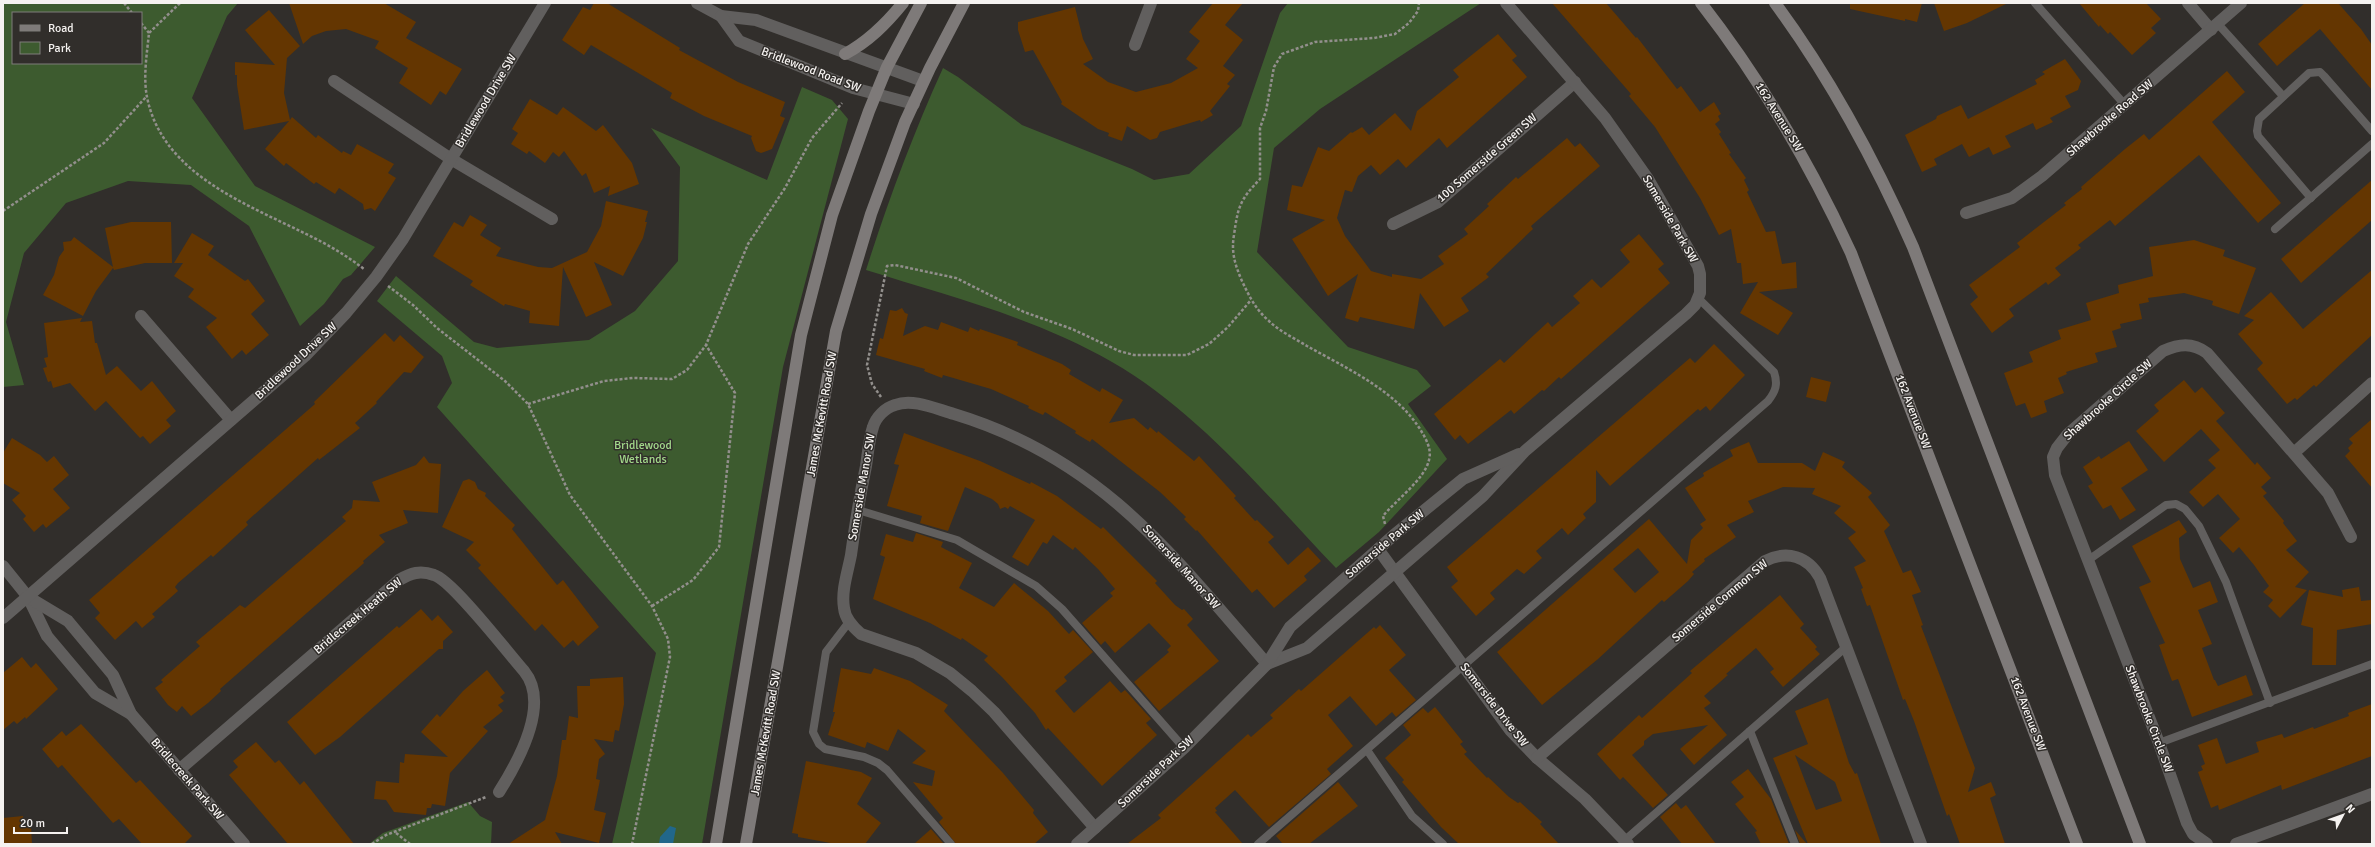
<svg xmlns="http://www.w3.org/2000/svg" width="2375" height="847" viewBox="0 0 2375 847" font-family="Signika,sans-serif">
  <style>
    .green { fill: #3d5b2f; fill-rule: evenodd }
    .water { fill: #21678a }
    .building { fill: #643601; fill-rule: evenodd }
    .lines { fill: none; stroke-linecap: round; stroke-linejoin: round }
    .path { stroke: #928f8c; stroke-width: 2.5; stroke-dasharray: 3 2; stroke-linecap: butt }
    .service { stroke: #615f5e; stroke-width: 8 }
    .minor { stroke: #615f5e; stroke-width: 12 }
    .tertiary { stroke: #615f5e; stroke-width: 12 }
    .secondary { stroke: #7e7a79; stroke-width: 12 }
    .labels { text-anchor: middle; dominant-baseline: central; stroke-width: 3; stroke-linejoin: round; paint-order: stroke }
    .street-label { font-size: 12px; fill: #f5f2f0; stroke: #312e2b }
    .park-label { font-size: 12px; fill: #a2d88a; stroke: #312e2b }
  </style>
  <rect width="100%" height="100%" fill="#312e2b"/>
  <g class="green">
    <path d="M3,3H238L227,16L192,98L255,186L375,247L351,275L343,279L324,304L300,326L249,226L191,185L128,181L66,203L24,253L6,322L24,385L3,387ZM13,13H141V63H13Z"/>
    <path d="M1288,3H1481L1320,109L1274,148L1257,252L1348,347L1417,370L1431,386L1408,404L1447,459L1379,532L1336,568C1268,497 1198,411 1112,362C1036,318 949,296 866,270C888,201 913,134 943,68L958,77L1022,125L1132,169L1154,180L1189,174L1241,126L1280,13Z"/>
    <polygon points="802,87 832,100 848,119 783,367 702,844 612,844 656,653 437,407 452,383 442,356 377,301 396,276 474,342 497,348 589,340 635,311 678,261 680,167 651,128 767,180"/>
    <polygon points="468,802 480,816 492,822 491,844 369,844 383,833"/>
  </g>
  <polygon class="water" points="670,826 676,828 673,844 659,844 660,837"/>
  <g class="building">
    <polygon points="289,3 384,3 416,22 406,38 462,69 446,95 440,91 431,105 399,83 408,68 375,48 379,41 346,29 326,31 312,36 303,44"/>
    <polygon points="594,3 607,3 680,48 679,50 738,82 785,102 780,116 785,118 772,149 761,153 756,151 751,138 752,136 704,116 670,98 672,93 591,45 584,55 562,40 583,7 590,10"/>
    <polygon points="1213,3 1243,3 1225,25 1243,40 1223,66 1235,75 1227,84 1230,86 1210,111 1213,115 1201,122 1200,120 1160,132 1157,138 1150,140 1127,126 1122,141 1108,136 1109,133 1098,129 1061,104 1062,102 1033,50 1025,52 1018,30 1018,22 1075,7 1083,39 1093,59 1083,64 1108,82 1136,92 1171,83 1198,68 1186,59 1200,41 1189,32"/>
    <polygon points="1552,3 1606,3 1636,38 1637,37 1677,89 1681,86 1700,112 1714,102 1721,114 1718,116 1720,120 1715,124 1721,132 1719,134 1731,153 1729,154 1746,178 1744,180 1749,190 1747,192 1766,232 1775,231 1782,264 1796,262 1797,288 1759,292 1793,313 1778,335 1740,313 1758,282 1743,284 1741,263 1737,263 1731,229 1719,235 1700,198 1655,127 1629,96 1631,94"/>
    <polygon points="1850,3 1922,3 1917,22 1905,19 1905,21 1850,9"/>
    <polygon points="1934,3 2008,3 1967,23 1944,31"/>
    <polygon points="2079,3 2146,3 2161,19 2151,28 2156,33 2132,55 2110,32 2108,34 2100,25 2099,27"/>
    <polygon points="2305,3 2338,3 2361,29 2372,45 2372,90 2320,29 2277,66 2258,44"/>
    <polygon points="269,10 300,46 287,58 284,93 290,120 292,117 316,138 318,135 342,153 343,151 351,155 357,144 394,164 388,173 396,178 375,211 371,208 364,210 363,204 339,188 335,194 316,182 314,184 286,163 284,166 265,149 289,121 244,130 237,85 237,75 235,75 235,62 275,65 245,30"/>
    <polygon points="1498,34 1517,56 1512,60 1527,77 1447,148 1439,138 1406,168 1398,159 1380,175 1371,165 1358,176 1352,192 1345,190 1337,218 1345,236 1371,271 1392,277 1392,274 1421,279 1444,264 1438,256 1468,234 1464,229 1489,206 1487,204 1516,177 1518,179 1567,138 1575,147 1580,143 1600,166 1531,226 1533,229 1486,274 1489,277 1461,298 1469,311 1444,327 1420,293 1414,329 1360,317 1358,322 1345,318 1358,274 1328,296 1292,239 1325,220 1287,210 1292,185 1302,187 1318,147 1329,151 1351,132 1352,133 1362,127 1369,135 1395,113 1411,131 1417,111 1459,77 1453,70"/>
    <polygon points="2065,59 2081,81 2078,90 2065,96 2071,107 2050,118 2053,122 2036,130 2033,123 2005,136 2011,147 1993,155 1989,147 1969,157 1962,144 1934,159 1937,165 1922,172 1905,135 1936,119 1937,116 1961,105 1968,119 2037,84 2035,80 2045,74 2042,72"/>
    <polygon points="2227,71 2245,92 2212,122 2281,203 2258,223 2199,155 2115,226 2110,220 2078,245 2081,248 2055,268 2061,275 2048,285 2046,282 2009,309 2014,316 1992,333 1970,304 1978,297 1969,285 2020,247 2017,243 2066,205 2064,203 2082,189 2081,187 2125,149 2144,134 2149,140"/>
    <polygon points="530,99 557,115 563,107 596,131 603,125 632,163 639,184 608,196 610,186 594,193 586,173 582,176 564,151 559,157 553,152 545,163 529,151 527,154 511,144 518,133 512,129"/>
    <polygon points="2372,180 2372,220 2301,283 2281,259"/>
    <polygon points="606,201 648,211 645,222 647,222 643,238 623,276 594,262 612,305 586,317 563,267 559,326 529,323 530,311 505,304 504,306 470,285 473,281 433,256 454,222 463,227 470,215 487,225 480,235 501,248 496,256 538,267 552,268 587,252 601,226"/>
    <polygon points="131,222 171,222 172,263 145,263 114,270 113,268 96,291 83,316 43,295 54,275 59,257 64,250 63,242 71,241 74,237 113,267 105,228"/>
    <polygon points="192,233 214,246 208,255 245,281 248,279 265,301 251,314 269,335 246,355 242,350 232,359 206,327 217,318 188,297 194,289 174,276 183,263 174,263"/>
    <polygon points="1639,234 1664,264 1658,269 1670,283 1561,379 1559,377 1544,391 1542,390 1514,414 1511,410 1468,444 1460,435 1455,440 1434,414 1500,359 1504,363 1548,322 1552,327 1580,303 1573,296 1592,279 1601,288 1630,262 1620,250"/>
    <polygon points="2194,240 2225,250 2223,256 2256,268 2239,314 2212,305 2213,301 2184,293 2148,298 2149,302 2139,304 2142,319 2120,324 2121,328 2112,331 2117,347 2095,353 2098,362 2066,372 2067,374 2058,378 2064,393 2044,401 2047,412 2031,418 2025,403 2016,406 2004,373 2033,362 2029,352 2061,339 2058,330 2091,320 2086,303 2119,293 2118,285 2153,276 2149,247"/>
    <polygon points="2372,270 2372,335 2316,387 2314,385 2297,400 2295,398 2287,404 2257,369 2263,363 2238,334 2254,320 2244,316 2271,292 2303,329"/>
    <polygon points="902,308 905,313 908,314 903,336 925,326 938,330 941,322 968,332 970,327 979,331 980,329 1018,342 1017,345 1062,364 1071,370 1069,374 1100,392 1102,388 1123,400 1109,423 1134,418 1148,430 1150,427 1157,433 1158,431 1194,461 1199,456 1236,496 1234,498 1255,521 1257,520 1274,537 1268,542 1288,565 1308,547 1321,561 1304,576 1307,580 1274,608 1257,589 1252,593 1197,530 1196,531 1184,519 1186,517 1160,492 1092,439 1090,442 1075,433 1076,431 1045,412 1043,415 1028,408 1029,406 991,389 943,375 942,378 924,371 925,369 876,355 880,338 883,339 890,310 896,311"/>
    <polygon points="82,318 80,322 92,321 95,343 97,343 106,375 117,366 141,391 152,381 176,411 166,420 171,426 150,444 143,436 140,438 106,401 95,411 70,383 53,388 51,381 48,382 43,368 47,367 44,358 48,357 44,323"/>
    <polygon points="385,333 394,342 400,335 424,357 411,373 404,372 376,402 377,403 355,423 360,428 319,460 318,458 246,522 248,525 213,557 211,555 178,583 175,587 178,591 152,614 155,617 142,628 136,621 115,640 95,618 100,613 89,600 315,404 314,402"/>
    <polygon points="1714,344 1745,375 1710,411 1706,406 1700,411 1698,409 1610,486 1596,470 1596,502 1583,514 1586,518 1568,535 1562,528 1536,551 1542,558 1524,574 1517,569 1490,593 1495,599 1476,616 1451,587 1458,581 1447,567 1690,358 1695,363"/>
    <polygon points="1811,377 1831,382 1826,402 1806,397"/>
    <polygon points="2184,380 2195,393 2202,387 2225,413 2216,421 2255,465 2257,462 2271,478 2261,487 2267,493 2263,496 2284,521 2283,523 2297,541 2286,550 2309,572 2295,587 2307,590 2280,618 2268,606 2273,600 2263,592 2269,586 2254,565 2239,547 2233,553 2219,538 2240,519 2218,494 2203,507 2189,492 2216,468 2208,460 2220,450 2201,429 2164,462 2136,431 2159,411 2154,405"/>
    <polygon points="2372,419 2372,488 2345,456 2350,451 2348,448 2353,443 2349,439"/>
    <polygon points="904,433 980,461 1030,484 1031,482 1057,496 1101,529 1103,527 1157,581 1155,583 1175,605 1182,610 1184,609 1193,619 1187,625 1219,661 1159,711 1134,682 1169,652 1167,650 1171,646 1149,623 1115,653 1105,641 1101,645 1082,623 1113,596 1110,593 1115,589 1098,569 1075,547 1073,550 1053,535 1047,544 1043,542 1028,566 1012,557 1035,520 1010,506 1008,509 1005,507 1000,509 998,504 992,499 965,487 948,531 920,523 922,516 887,506 899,465 894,464"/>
    <polygon points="12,438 40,455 47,462 54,456 69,475 53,489 70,508 46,528 43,524 34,532 23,519 26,516 12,500 20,493 3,483 3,453"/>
    <polygon points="2129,441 2148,470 2121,488 2136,510 2120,520 2111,505 2103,509 2088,486 2093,483 2083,467 2099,456 2101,459"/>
    <path d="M1749,442L1758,463H1802L1815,471L1823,452L1845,462L1842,467L1872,493L1868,497L1890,525L1884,531L1903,573L1911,570L1921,592L1912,595L1923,625L1921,626L1975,768L1968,792L1991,782L1996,795L1990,798L2005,844H1960L1949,814L1947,816L1914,721L1905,699L1903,700L1870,605L1867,606L1861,589L1863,588L1854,567L1866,561L1848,538L1856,532L1834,513L1841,506L1812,494L1815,488L1783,487L1748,501L1754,512L1727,525L1736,537L1704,559L1705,561L1692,572L1694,574L1688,581L1664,602L1662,600L1598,659L1542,705L1497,652L1649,519L1687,564L1691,540L1703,528L1700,524L1706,520L1685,488L1704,476L1703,473L1733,456L1730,450ZM1638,548L1659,572L1635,593L1613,569Z"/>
    <polygon points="424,456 429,463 441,464 438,513 403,510 408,523 379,535 385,542 363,561 364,563 220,689 221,691 208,703 191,716 182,706 177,712 168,705 155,688 163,682 161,680 200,646 196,642 240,605 245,608 346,521 342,517 352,508 353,500 380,502 372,482 416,465"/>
    <polygon points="469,479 475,482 478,489 486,493 485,496 515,525 512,529 557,585 563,580 599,627 578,646 573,640 564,648 542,624 535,631 478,568 481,565 466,550 474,542 442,527 463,481"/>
    <polygon points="2179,520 2187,532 2179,538 2180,559 2193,588 2210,581 2218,602 2198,610 2212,644 2202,648 2214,680 2215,680 2218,686 2246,675 2253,695 2192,717 2178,679 2172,681 2166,665 2159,645 2165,643 2139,587 2151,582 2132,546"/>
    <polygon points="916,533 943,542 941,547 972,563 959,588 994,607 1014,583 1048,611 1069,634 1073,630 1093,652 1064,677 1067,681 1055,691 1074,713 1110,681 1121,693 1125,690 1151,719 1146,723 1157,735 1102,786 1048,728 1046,730 1035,713 1002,677 984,660 988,656 962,638 961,640 930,623 873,599 885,557 880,555 886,534 913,542"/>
    <polygon points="2359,587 2361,601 2371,600 2372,624 2337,630 2336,665 2312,665 2313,628 2301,625 2309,590 2343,597 2342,590"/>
    <polygon points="1780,595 1804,624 1800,628 1817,647 1815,649 1820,654 1783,687 1770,672 1774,669 1756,648 1726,674 1728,675 1704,696 1711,703 1704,708 1727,735 1694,765 1680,749 1708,725 1653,734 1644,741 1644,745 1632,755 1668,795 1653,808 1623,777 1620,780 1597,754 1639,715 1642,718 1692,673 1690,671"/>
    <polygon points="421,609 432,621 438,615 453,632 443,641 443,649 439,649 340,737 315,755 287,722 397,626 399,628"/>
    <polygon points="1380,625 1406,655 1389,670 1416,700 1396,717 1392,712 1376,726 1350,696 1328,715 1353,746 1327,769 1331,774 1269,827 1235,790 1215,808 1217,811 1215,812 1243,844 1127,844 1161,818 1158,815 1248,734 1251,737 1273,718 1270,715 1299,689 1301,691 1374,627 1376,629"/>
    <polygon points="22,657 31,668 36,663 58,689 26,719 25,717 17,724 14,721 3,730 3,673"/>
    <polygon points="841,668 871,674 874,668 910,681 948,705 944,711 1003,773 1034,810 1033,813 1048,832 1034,844 956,844 939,822 943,818 913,782 932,786 935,771 912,763 926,751 898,729 888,751 867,742 865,748 828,735 835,712 833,712"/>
    <polygon points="487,670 505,693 500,697 504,701 498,705 503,711 483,727 488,731 450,773 445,806 432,804 431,808 427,808 426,815 394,812 386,800 374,799 376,781 399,783 400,762 404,763 405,754 448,757 421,732 437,714 440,717 463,691"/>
    <polygon points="623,677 624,704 619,731 615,730 613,742 594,739 605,754 599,759 596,779 600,780 594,810 606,813 599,843 555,832 562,844 508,844 545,820 557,776 562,740 566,740 569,716 578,718 577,686 590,686 590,679"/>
    <path d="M1828,698L1849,763L1855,774L1857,773L1881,844H1808L1773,758L1808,744L1795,711ZM1795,755L1835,782L1842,801L1816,810Z"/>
    <polygon points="2372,704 2372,756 2282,790 2281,785 2219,810 2218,805 2211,808 2198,772 2203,770 2201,766 2205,764 2198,745 2217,738 2226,764 2259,752 2256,742 2282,734 2284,738 2313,727 2314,729 2349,716 2348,713"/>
    <polygon points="1435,707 1463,742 1460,744 1467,752 1464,754 1487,778 1488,777 1509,797 1518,803 1520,802 1542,822 1540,824 1559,844 1459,844 1441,827 1402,782 1404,780 1385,758 1411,735 1403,725 1423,708 1428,713"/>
    <polygon points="81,724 136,783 140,780 192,836 184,844 142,844 119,819 113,823 62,765 58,768 42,749 62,731 66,736"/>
    <polygon points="256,742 275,763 279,760 300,785 304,781 354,844 288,844 229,775 238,767 233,761"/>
    <polygon points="806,761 861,772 872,778 857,804 881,823 865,844 836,844 798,837 798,834 792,833"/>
    <polygon points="1748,769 1771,799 1789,844 1761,844 1755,832 1757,831 1735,804 1744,797 1731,782"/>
    <polygon points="1338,782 1358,806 1309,844 1283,844 1276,836"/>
    <polygon points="1676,803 1681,809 1686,805 1716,844 1682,844 1660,817"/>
    <polygon points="23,816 24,827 31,826 32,844 3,844 3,818"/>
    <polygon points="931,829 944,844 914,844"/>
    <polygon points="1795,830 1807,844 1800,844"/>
  </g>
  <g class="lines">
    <g class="path">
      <polyline points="124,3 132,13"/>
      <path d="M180,3L149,33C147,53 143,77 147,97C162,173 244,203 304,233C325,243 346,255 364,269"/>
      <polyline points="141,23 149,33"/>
      <polyline points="3,211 104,143 146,97"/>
      <polyline points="388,286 413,305 437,328 505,381 528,404 570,495 652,606 668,639 670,657 632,844"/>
      <polyline points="881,397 872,384 867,365 887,266 895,265 956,278 1024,312 1072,329 1119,351 1134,355 1187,355 1209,344 1228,327 1251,300"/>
      <polyline points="528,404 604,381 633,378 672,379 687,370 706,345 748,244 785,188 812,138 842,103"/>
      <path d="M1385,524L1383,516C1395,501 1425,479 1429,460C1432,449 1426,439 1420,429C1395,390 1346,368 1307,346C1294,338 1279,331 1269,321C1256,310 1249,296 1242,281C1235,265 1231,252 1234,235C1238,206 1240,200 1260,179V128L1266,111L1274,67L1282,54L1315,42L1374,38L1395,34L1409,23L1418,11L1419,3"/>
      <polyline points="652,606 693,580 719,547 735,393 706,345"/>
      <polyline points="396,833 410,844"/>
      <polyline points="372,844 386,835 486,797"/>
    </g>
    <g class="service">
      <polyline points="2035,3 2125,105"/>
      <polyline points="2218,24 2283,96"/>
      <polyline points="2311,198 2258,136 2257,131 2259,119 2309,73 2320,72 2324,76 2372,131"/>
      <polyline points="2275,229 2372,144"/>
      <polyline points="858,510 957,540 1036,586 1062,609 1184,748"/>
      <polyline points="2087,561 2166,505 2176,504 2185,509 2199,526 2226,582 2270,703"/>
      <polyline points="849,622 826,652 813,732 819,744 825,749 864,757 878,763 887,770 951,844"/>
      <polyline points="1750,731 1795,844"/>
      <polyline points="2159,743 2372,664"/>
      <polyline points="1367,750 1412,816 1443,844"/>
      <polyline points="1625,840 1846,647"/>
      <path d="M1258,844L1768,401C1776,391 1778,384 1774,372L1698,298"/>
    </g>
    <g class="minor">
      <polyline points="2188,3 2211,30"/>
      <polyline points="1135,45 1151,3"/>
      <polyline points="334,81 451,159 552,219"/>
      <polyline points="1966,213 2012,198 2042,176 2241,3"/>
      <polyline points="1393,224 1438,202 1575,82"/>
      <polyline points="141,316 231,420"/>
      <polyline points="2295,452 2372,383"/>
      <polyline points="1378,549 1510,730 1537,758 1585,799 1628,844"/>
      <polyline points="3,566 28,597 47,636 95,693 131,714"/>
      <polyline points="28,597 68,621 113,675 131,714 244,844"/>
      <polyline points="3,618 305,356 346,313 376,277 403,239 545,3"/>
      <polyline points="1267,664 1307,648 1483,496 1525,451 1686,314 1695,305 1700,293 1700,274 1698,266 1648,179 1605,118 1506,3"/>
      <path d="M1537,758L1765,561C1787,550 1808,556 1820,578L1921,844"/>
      <path d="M179,770L399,580C411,573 420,570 434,575C452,580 508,653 524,671C551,704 518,762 499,792"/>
      <path d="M1095,828L994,712L972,691L950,673L916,653L861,634C853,627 845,619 844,608C841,591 848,571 851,555C855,525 860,495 866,466C868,453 869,439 873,427C876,417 885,408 895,405C913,398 936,409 954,414C1100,458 1172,554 1267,664"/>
      <polyline points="1077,844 1184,748 1267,664 1290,627 1394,535 1463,479 1519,454"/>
      <path d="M2207,844L2193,834L2187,823L2159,743L2055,475L2053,457L2057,448L2068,434L2163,351C2179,344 2192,342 2207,353L2328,493L2351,537"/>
      <polyline points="2236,844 2372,794"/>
    </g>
    <g class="tertiary">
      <polyline points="697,3 721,16 756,20 923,81"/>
      <polyline points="721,16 739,41 853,88 914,104"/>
    </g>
    <g class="secondary">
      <path d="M1701,3C1761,80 1810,164 1851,253L2077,844"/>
      <path d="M1775,3C1831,79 1875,161 1913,247L2140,844"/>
      <path d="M845,54C869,41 886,24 903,3"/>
      <polyline points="716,844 801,335 832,215 869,111 887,67 921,3"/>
      <polyline points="746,844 836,331 871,214 905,122 930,68 964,3"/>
    </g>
  </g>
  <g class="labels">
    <g class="street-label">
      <text transform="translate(811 70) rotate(21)">Bridlewood Road SW</text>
      <text transform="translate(486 101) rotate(-59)">Bridlewood Drive SW</text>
      <text transform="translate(1779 117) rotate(58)">162 Avenue SW</text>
      <text transform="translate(2110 118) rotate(-41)">Shawbrooke Road SW</text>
      <text transform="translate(1487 158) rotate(-41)">100 Somerside Green SW</text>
      <text transform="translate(1670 219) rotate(60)">Somerside Park SW</text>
      <text transform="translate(296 361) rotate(-43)">Bridlewood Drive SW</text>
      <text transform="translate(2108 400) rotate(-42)">Shawbrooke Circle SW</text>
      <text transform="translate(1913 412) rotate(69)">162 Avenue SW</text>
      <text transform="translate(822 414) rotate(-80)">James McKevitt Road SW</text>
      <text transform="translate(862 487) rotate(-80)">Somerside Manor SW</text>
      <text transform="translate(1385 544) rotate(-40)">Somerside Park SW</text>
      <text transform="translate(1181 567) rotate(48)">Somerside Manor SW</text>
      <text transform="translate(1720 601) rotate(-40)">Somerside Common SW</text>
      <text transform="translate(358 616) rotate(-40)">Bridlecreek Heath SW</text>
      <text transform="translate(1494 705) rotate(52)">Somerside Drive SW</text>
      <text transform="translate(2028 714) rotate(69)">162 Avenue SW</text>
      <text transform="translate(2149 719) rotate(69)">Shawbrooke Circle SW</text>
      <text transform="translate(766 733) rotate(-80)">James McKevitt Road SW</text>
      <text transform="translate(1156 772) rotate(-43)">Somerside Park SW</text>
      <text transform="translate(187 779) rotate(49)">Bridlecreek Park SW</text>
    </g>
    <g class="park-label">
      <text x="643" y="445">Bridlewood<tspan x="643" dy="14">Wetlands</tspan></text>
    </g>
  </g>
  <rect width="2375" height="847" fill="none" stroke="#f5f2f0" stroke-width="8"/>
  <rect x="12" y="12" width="130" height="52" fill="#312e2b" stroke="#7f7c7a"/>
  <rect x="20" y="25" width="20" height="6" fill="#7e7a79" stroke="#7f7c7a"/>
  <text x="48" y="32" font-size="12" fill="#f5f2f0">Road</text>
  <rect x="20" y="42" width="20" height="12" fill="#3d5b2f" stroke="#7f7c7a"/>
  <text x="48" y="52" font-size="12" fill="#f5f2f0">Park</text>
  <g transform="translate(2343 815) rotate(49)" stroke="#312e2b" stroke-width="3" paint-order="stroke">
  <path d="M0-3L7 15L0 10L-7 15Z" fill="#f5f2f0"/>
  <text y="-6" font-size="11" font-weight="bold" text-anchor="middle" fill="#f5f2f0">N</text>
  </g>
  <path d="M14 827v6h53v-6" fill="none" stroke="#f5f2f0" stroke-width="2"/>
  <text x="20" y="827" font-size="12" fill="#f5f2f0" stroke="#312e2b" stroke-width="3" paint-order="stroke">20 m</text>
</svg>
